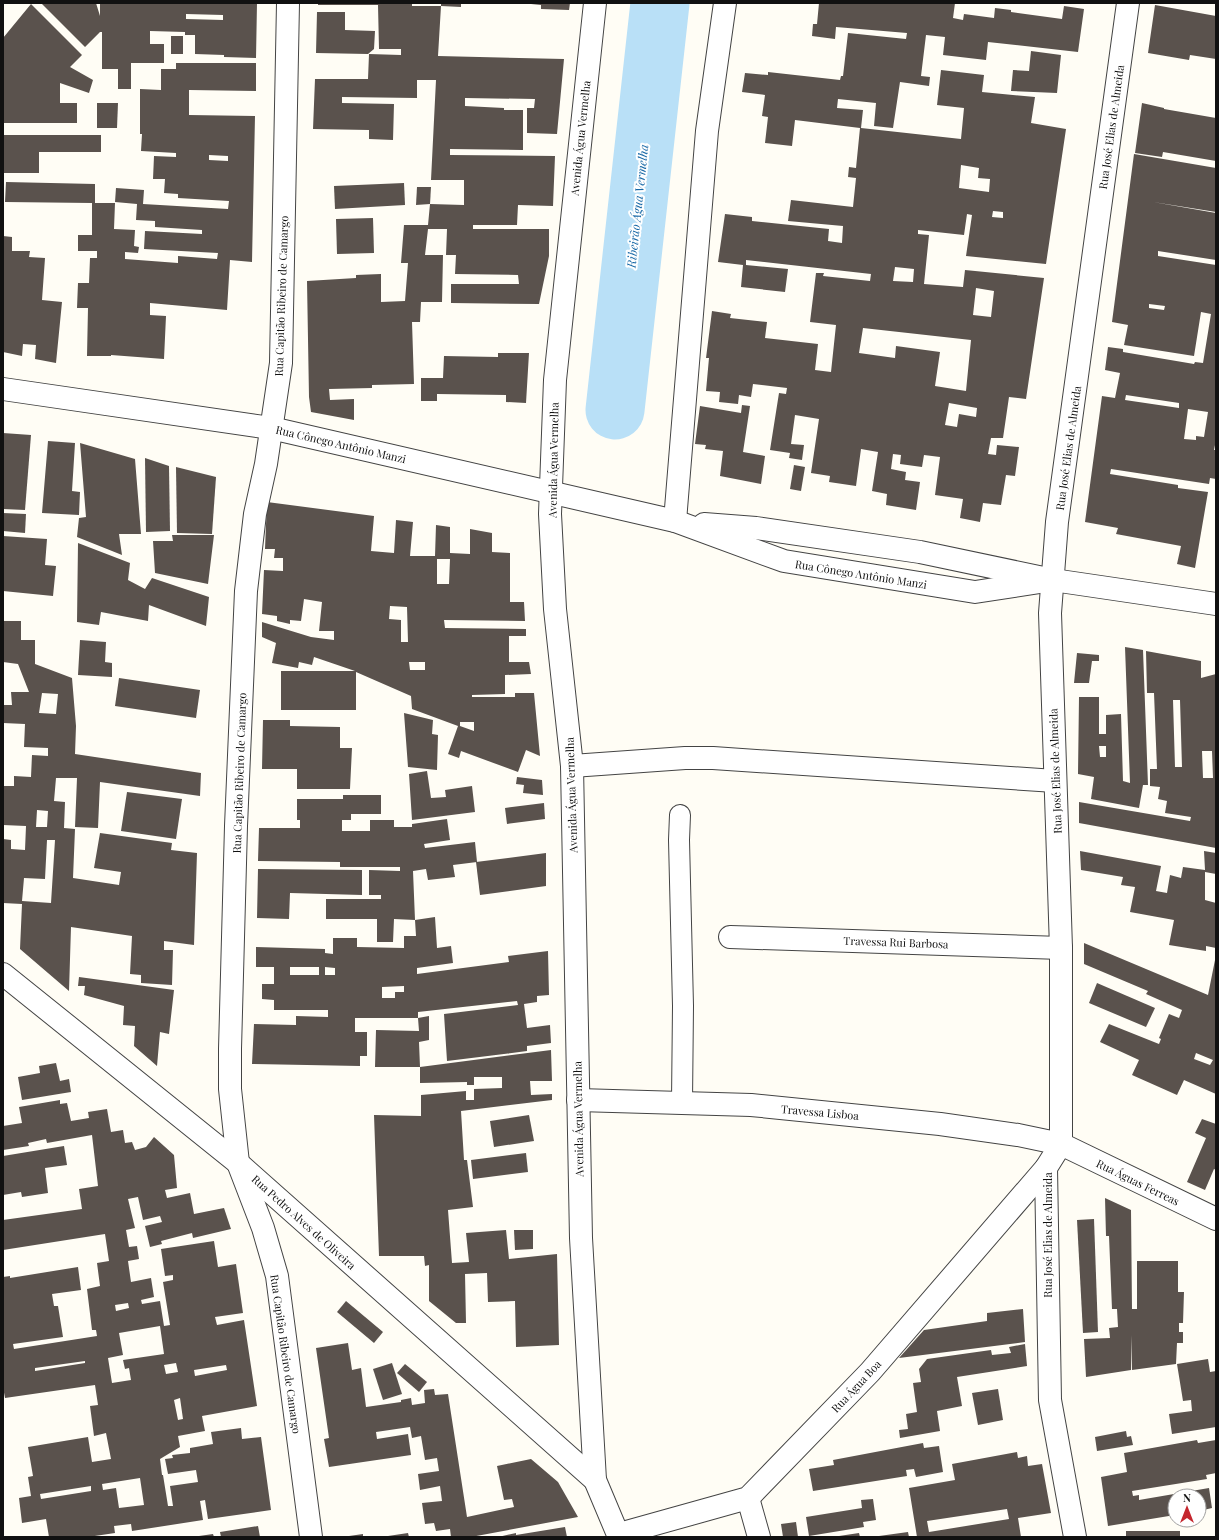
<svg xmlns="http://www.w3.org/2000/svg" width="1219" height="1540" viewBox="0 0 1219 1540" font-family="'Playfair Display',serif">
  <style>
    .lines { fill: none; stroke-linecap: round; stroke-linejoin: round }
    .river { stroke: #b9e0f7; stroke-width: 59 }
    .building { fill: #5a524d; fill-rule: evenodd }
    .service-casing { stroke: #444; stroke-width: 22 }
    .minor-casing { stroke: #444; stroke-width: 24 }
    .tertiary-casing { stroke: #444; stroke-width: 24 }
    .service { stroke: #fff; stroke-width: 20 }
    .minor { stroke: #fff; stroke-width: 22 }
    .tertiary { stroke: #fff; stroke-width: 22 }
    .labels { text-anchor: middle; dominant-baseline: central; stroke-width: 4; stroke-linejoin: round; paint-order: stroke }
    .street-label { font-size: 11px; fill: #111; stroke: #fff }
    .water-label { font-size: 12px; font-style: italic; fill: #1768a6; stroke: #fff }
  </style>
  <rect width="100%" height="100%" fill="#fffdf5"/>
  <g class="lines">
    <polyline class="river" points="615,410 660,3"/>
  </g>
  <g class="building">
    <path d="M43,3H96L100,16V3H257L256,58L224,57V55L195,54V35H185V32L150,31V44H164V63H131V89H118V69H102V32H100L85,47L42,4ZM186,14L223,15V20L186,19Z"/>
    <polygon points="318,3 412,3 412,6 441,6 441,3 461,3 461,7 441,6 438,56 564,59 557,134 527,133 527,108 534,108 535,99 465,98 465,106 504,108 504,110 523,110 523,150 450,149 450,155 555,156 553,206 518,205 517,225 473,225 473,229 549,229 549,256 539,304 451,303 451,284 519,284 518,275 455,274 456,255 446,255 447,229 428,229 425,255 443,255 442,302 421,302 420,322 412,322 414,384 372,385 372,388 329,389 330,400 354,399 354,420 311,412 309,397 307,281 356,278 356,275 381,274 381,302 405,301 408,263 401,263 404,225 428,225 430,204 464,205 464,180 431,180 436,80 417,80 417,98 342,97 342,103 394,104 393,140 369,139 369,130 313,129 315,79 368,79 369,54 401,55 401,49 379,49 378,5 318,5"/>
    <polygon points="521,3 570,3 569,10 541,9 541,5"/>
    <path d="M819,3H955L953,18L963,20L964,14L994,18L995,8L1011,10V12L1062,19L1064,6L1084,9L1078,52L988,42L986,60L943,55L945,37L926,35L921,76L930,77L929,86L900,82L893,128L874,126L876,103L838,99L837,108L863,110L861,128L961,139L964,108L937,105L941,70L984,75L982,92L1035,97L1031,123L1066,129L1046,264L966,256L972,215L967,214L964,235L918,230V234L929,235L924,284L963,287L965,270L1044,278L1026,399L1009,397L1003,438H991L988,454L996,455L997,445L1019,447L1015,476L1006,475L1001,505L983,503L980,522L960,518L963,499L935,495L940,457L924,455L922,467L900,464L901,455L893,454L891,469L906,472L905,480L920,482L916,510L886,505L887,494L872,491L878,452L861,449L856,486L829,482L830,476L811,473L819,419L795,415L791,444L804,445L802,460L789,458L790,453L770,450L779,393L786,394L787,388L753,384L751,397L739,395L738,404L719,402L720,392L706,391L709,358H706L712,311L731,314L730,318L767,322L765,338L818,344L815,370L831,372L836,325L810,322L816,273H824L823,276L870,281L871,274L746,260V265L788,269L785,292L741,287L743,265L718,262L725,214L752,217V221L829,229L828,241L842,243L843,226L788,221L791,200L853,207L856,178L848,177L849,167L856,168L860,128L795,120L792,146L765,143L768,117L762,116L765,95L742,92L745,73L768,75V72L840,80L841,76H843L848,33L906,39L907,33L836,27L835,39L812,36L813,24H817ZM961,165L979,168L978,178L990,179L989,192L959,188ZM993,211L1003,212V218L992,217ZM895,267L914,269L913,282L893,281ZM976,288L994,291L991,317L973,315ZM863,328L971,340L966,391L935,386L940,352L896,346L895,358L859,353ZM949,403L977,408L976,417L959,414L957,427L945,425Z"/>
    <polygon points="31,4 82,55 70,67 93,80 89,93 60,83 60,103 77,103 77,123 3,123 3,38"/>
    <polygon points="1155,5 1216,16 1216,59 1190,55 1189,60 1148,53"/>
    <polygon points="317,12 345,12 345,30 375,31 374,49 368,54 316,53"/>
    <rect x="171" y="36" width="12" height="18"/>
    <polygon points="1031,51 1061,55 1057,93 1011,91 1013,70 1029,71"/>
    <path d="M176,63H256V91L189,90V115L255,116L252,262L230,260L227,310L150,303V315L166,316L164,359L111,355V356H87L88,308H77L78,283H89L90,258H97V251H78V235H92V203L5,202L6,182L95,184V203H115L114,229L135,230L134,246L139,247L138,253L125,252V259L178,263V256L217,259L218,253L144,249L145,231L202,234V230L155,227V221L136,220L137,204L115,202L116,188L144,190L143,204L228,209L229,201L178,198V194L164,193L165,179H153L154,156L176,157V153L141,151L142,134H140V89L161,90V69H176ZM209,155L228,156V161L209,160Z"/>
    <polygon points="97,103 118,103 117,128 97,128"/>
    <polygon points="1142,103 1164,108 1164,109 1216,118 1216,161 1163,152 1162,157 1135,153"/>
    <polygon points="3,135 101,135 101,152 39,152 39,173 3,173"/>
    <path d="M1134,154L1216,168V212L1153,202L1216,213V260L1158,251V256L1216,265V440L1214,450H1216V479L1210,478L1209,484L1111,469L1110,474L1178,485V488L1208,492L1195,568L1177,564L1181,546L1116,534L1118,528L1085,522L1102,396L1115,398L1120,373L1105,370L1108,347L1123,349V352L1194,364L1195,362L1203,363L1211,314L1201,312L1194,356L1124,345L1128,325L1112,322ZM1149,304L1165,306L1164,310L1149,308ZM1126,395L1179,403V408L1125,400ZM1188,409L1208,412L1204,437L1196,436V440L1184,439Z"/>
    <polygon points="404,183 405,205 335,209 334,186"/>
    <polygon points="417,187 431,187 430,204 416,205"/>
    <polygon points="373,218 374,253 337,254 336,219"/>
    <polygon points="3,236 12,237 12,251 30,251 29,257 45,258 42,300 62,302 56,363 35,359 36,345 23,344 22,356 3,352"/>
    <polygon points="498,353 529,353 526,403 506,402 506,395 437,394 437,401 421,401 421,378 443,378 444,356 498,357"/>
    <polygon points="742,405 750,406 743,452 765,456 761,484 720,476 723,451 705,449 706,445 695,444 700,406 741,413"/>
    <polygon points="3,433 31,435 25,510 3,509"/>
    <polygon points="48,441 75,443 72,491 80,492 79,515 42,513"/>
    <polygon points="80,443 135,459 141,534 119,534 122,555 77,537 79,518 86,517"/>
    <polygon points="145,458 169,466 170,531 146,532"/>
    <polygon points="794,465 805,467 801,491 790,489"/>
    <polygon points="176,467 216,477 212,534 177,533"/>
    <path d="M267,502L374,516L371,551L394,553L396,520L413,522L410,556H435L436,525L450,527V553L470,554V529L492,533V552L510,553V602H524L525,621L444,620L445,628L526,629V636H509V662H529L531,674L505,675V694L472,695V697H515V693H534L540,756L526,750L518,772L461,751L459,758L448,754L458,726L412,709L411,696L356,672V710H281V671H355L314,657L312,665L299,662L298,668L272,663L276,643L262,637V622L311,637L334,640V631H319L322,602L304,599L301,621L290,620V624L277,621V616L262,614L264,570L283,571V558H274L275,549H265ZM437,559H450L449,584H437ZM390,606L407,607L408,642H401V620L389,619ZM409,662H425V670H410ZM460,722H474V731L460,726Z"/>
    <polygon points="3,513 26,514 25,533 3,531"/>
    <polygon points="172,535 214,535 208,584 155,573 153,541 173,541"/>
    <polygon points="3,536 47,539 45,565 56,566 53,596 3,591"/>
    <polygon points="78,543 130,563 128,580 145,589 152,578 209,597 206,626 149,605 148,621 101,612 99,625 77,622"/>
    <path d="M3,621H21V640H35V664L72,678L76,726L75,754L201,773L200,796L100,782L98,828L75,827L77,778H56L54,801L65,802L64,828L75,829L73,878L119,885L121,872L94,868L100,833L172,843L171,850L197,853L194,945L164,941V950H173L172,985L141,983V975L130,974L132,936L71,927L69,991L20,949L22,904L3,903V839L11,840V849L25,850L26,826L3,825V786H14V776L31,777L32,755L48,756V748L24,747L25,724L3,723V705H12L11,692H29L18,664L3,662ZM42,693L58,694L56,714L39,713ZM37,810L48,811L47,827H36ZM47,840H55L51,903L22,901L24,878L45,879Z"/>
    <polygon points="80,640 106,642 105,662 112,663 112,677 78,675"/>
    <path d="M1125,647L1143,650L1148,785H1143L1139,808L1091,799L1094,777L1078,774L1079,697H1099V734H1106V715L1121,714L1123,781L1130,783ZM1099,746H1106V757H1100Z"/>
    <path d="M1146,651L1201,661V678L1216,674V848L1079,823V802L1190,821L1191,817L1165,813L1167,801L1158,799L1160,787L1150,786V769H1157L1154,693H1147ZM1173,700H1180L1182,767H1175ZM1202,751H1212L1213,778H1203Z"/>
    <polygon points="1077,653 1099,655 1099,661 1092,661 1089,683 1074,683"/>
    <polygon points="119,678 200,690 196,718 115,706"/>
    <polygon points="404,713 433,720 432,734 438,735 437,770 408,767"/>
    <polygon points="263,720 290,720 290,726 340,727 340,748 352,748 350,789 297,789 297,769 262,769"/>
    <polygon points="427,771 431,798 446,797 445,790 472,786 475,812 412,820 409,774"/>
    <polygon points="517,777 542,780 543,795 523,793 524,785 516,784"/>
    <polygon points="127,792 182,799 176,839 121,831"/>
    <polygon points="343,795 381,795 381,814 351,814 351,820 342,820 342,831 370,831 370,820 394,820 394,827 412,827 412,824 447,819 450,840 424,844 425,848 475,842 477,862 453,865 455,877 428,880 426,869 413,871 415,920 394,919 393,942 377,942 377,919 326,919 326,899 381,899 381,895 369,895 369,870 400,871 400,867 340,867 340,862 258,861 259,828 300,828 300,820 297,820 297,799 343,799"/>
    <polygon points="544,803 545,819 507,824 505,808"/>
    <polygon points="1080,851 1161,866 1156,891 1167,893 1170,875 1181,878 1183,867 1205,870 1204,851 1216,853 1216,874 1205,872 1205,900 1216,903 1216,948 1206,946 1206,951 1169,945 1174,920 1130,912 1135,887 1121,885 1123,877 1081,870"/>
    <polygon points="546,853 546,886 480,895 476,862"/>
    <polygon points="258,869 362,870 362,895 290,893 289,919 257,918"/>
    <path d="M435,917L437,948L451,946L453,963L417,968V974L509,962L508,956L548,951L549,995L537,996V1002L524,1004L527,1028L550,1025L551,1043L527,1046V1051L447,1061L444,1014L518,1005L517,1001L418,1012V1018L429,1016V1040L419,1042L420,1067L551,1050L552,1081H530L531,1095L552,1094V1100L461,1111L464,1160H467L473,1207L448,1210L452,1263L469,1262L466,1233L506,1230L509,1259L557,1254L559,1345L516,1347L515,1301L488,1302L487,1273L465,1274L466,1323H456L429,1301V1265L425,1266L424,1256H379L374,1115L421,1116V1095L466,1091V1100H474V1089L502,1088V1077H474V1085H467V1082L420,1083V1067H375L376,1030L419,1031L418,1018H355V1032H367V1056H360V1066L252,1064L254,1024L296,1025V1016L328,1017V1010H274V1000L262,999V984H274V967H256V947L325,949V953L333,954V938H357V947L404,948V936H416L415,920ZM290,967H319V975H290ZM325,967L335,968V975H325ZM404,986V992H395V998H382V987Z"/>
    <path d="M1084,943L1208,995L1216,955V1094L1184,1080L1177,1095L1132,1075L1139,1060L1100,1042L1109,1024L1159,1044L1161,1039L1159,1038L1169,1014L1179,1018L1182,1010L1146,994L1148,991L1084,964ZM1196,1053L1213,1060L1210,1065L1194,1059Z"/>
    <polygon points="79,977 174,990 169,1034 160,1032 157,1066 134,1046 135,1026 123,1025 124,1006 84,995 85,986 78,986"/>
    <polygon points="1097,983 1155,1008 1146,1027 1089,1003"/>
    <polygon points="56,1063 60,1081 69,1079 71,1092 22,1100 18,1077 40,1073 39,1066"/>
    <path d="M60,1100V1104L67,1103L71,1121L89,1118L88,1112L107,1109L111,1132L123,1130L125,1143L132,1142L135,1150L146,1147L154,1137L174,1155L177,1188L165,1190L167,1198L190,1193L194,1214L224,1208L231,1229L193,1238L192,1233L161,1241L162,1244L150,1247L145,1226L162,1222L160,1216L143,1220L138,1197L128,1199L135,1228L126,1230L129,1247L137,1246L139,1259L128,1261L131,1282L151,1278L154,1297L141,1300L142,1304L160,1301L164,1326L170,1325L163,1282L173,1280V1275L165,1276L161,1249L214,1241L218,1267L236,1264L243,1313L215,1317L217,1325L244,1320L257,1406L202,1416L205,1431L178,1436L180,1447L160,1459L162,1475H163L168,1506H173L170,1486L198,1482L196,1470L168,1474L165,1459L173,1458L172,1455L190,1453V1448L213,1444L211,1432L241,1428L242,1439L261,1437L271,1510L208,1519L205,1500L200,1501L203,1520L132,1531L131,1524L114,1526L115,1533L88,1537H49L46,1519L22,1523L19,1498L31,1496L28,1477L33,1476L28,1447L88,1437L92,1462L111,1459L106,1433L94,1436L90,1406L98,1405L95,1385L5,1398L3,1387V1277L10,1276V1278L78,1267L81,1290L52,1294L54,1306H58L63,1337L13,1344L14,1349L97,1336L96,1330H92L87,1289L100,1286L97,1263L109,1261L105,1234L3,1250V1220L82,1209L79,1189L98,1186L92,1135L47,1143L46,1139L28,1143L29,1146L3,1150V1126L22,1123L19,1107ZM128,1303L129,1308L116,1311L115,1305ZM160,1326L164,1354L123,1360L125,1369L129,1368L131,1380L112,1383L108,1358L123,1355L119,1333ZM85,1361V1363L35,1371V1368ZM176,1363L178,1372L166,1374L164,1365ZM226,1365L227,1370L195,1376L194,1370ZM180,1398L183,1419L178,1420L174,1400ZM140,1478L144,1505L119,1508L116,1488L103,1490L102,1484ZM91,1486V1491L41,1499L40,1494Z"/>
    <polygon points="529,1115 534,1141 494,1147 490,1121"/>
    <polygon points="1202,1119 1216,1124 1216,1170 1214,1169 1205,1190 1187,1182 1206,1138 1195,1133"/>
    <polygon points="64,1146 67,1165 45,1168 48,1193 22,1197 21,1192 3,1195 3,1156"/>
    <polygon points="526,1153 528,1172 473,1179 471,1160"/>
    <polygon points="1105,1198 1131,1210 1132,1309 1137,1309 1137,1261 1178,1261 1178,1292 1184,1292 1183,1323 1179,1323 1179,1332 1183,1332 1183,1343 1177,1343 1176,1364 1132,1370 1131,1335 1131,1370 1086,1377 1084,1339 1110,1338 1109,1328 1118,1327 1117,1309 1112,1309 1109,1236 1106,1236"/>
    <polygon points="1094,1219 1098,1332 1083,1333 1077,1220"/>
    <polygon points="514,1230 533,1230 533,1249 515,1250"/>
    <polygon points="346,1301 383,1332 374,1343 337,1312"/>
    <polygon points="1023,1309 1025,1342 899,1358 924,1330 987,1321 987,1313"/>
    <polygon points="348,1343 352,1370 361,1368 366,1407 401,1402 401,1400 411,1398 412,1405 425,1403 424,1390 434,1389 435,1395 448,1394 467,1517 514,1507 512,1499 504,1500 497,1466 531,1459 558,1482 578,1517 471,1537 451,1537 450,1529 436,1531 434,1523 425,1524 422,1503 442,1501 440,1486 420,1490 418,1474 439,1471 437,1458 425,1460 421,1436 412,1438 410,1427 376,1432 377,1439 408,1434 411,1455 329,1467 324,1439 329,1438 316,1348"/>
    <polygon points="1025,1344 1027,1366 957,1377 962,1406 937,1411 940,1431 900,1438 899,1430 908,1429 906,1414 917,1412 913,1383 921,1382 919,1369 927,1359 991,1350 992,1355 1011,1353 1009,1347"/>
    <polygon points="1208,1359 1210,1372 1216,1371 1216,1427 1172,1434 1169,1414 1192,1411 1191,1400 1183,1401 1177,1364"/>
    <polygon points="392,1363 402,1394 383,1400 373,1369"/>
    <polygon points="405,1364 427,1382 419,1392 397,1373"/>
    <polygon points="998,1389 1003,1420 978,1425 972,1393"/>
    <polygon points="1126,1431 1127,1437 1131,1436 1133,1445 1097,1451 1095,1437"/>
    <polygon points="1197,1440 1198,1443 1216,1440 1216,1473 1206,1475 1207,1479 1132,1491 1133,1496 1139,1495 1139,1500 1209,1488 1212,1508 1199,1511 1199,1496 1175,1496 1175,1515 1108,1526 1101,1477 1127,1472 1124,1453"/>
    <polygon points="923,1443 924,1448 939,1446 943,1472 916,1477 914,1469 906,1470 907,1476 813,1491 809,1469 834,1465 833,1460"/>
    <path d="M1017,1452L1018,1458L1027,1456L1028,1466L1042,1464L1051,1513L1018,1518L1021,1537H917L909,1488L955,1480L952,1464ZM1007,1509L1009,1519L929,1532L927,1521Z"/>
    <polygon points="873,1499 876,1520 863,1522 864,1527 809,1536 806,1517 862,1508 861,1500"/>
    <polygon points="796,1522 798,1537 783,1537 781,1524"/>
    <polygon points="258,1526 260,1537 221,1537 220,1532"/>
    <polygon points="565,1527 567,1537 498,1537 516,1533 516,1535"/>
    <rect x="1126" y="1531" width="54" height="6"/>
    <polygon points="908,1532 909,1537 879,1537 879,1536"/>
    <polygon points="408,1533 409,1537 388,1537 388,1536"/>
    <polygon points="859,1533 860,1537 839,1537 839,1536"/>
    <polygon points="213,1534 214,1537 200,1537 199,1536"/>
    <polygon points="363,1534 363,1537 349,1537 349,1536"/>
  </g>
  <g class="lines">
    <defs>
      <polyline id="service" points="680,815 679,840 683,1006 682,1102"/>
      <g id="minor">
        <polyline points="288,3 281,363 266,464 255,514 246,591 236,826 230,1049 230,1089 238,1163 263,1228 277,1276 311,1537"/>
        <polyline points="595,3 555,380 550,514 555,609 572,766 581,1238 595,1480 619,1537"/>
        <polyline points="675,521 707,131 725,3"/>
        <polyline points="572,766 685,758 713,758 1055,781"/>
        <polyline points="730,937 1061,948"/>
        <polyline points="3,974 238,1163 595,1480"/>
        <polyline points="578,1100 751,1105 940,1124 1018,1135 1061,1144 1216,1219"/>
        <polyline points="748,1498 759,1537"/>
        <polyline points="619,1534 748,1498 870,1372 1046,1168"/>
        <polyline points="1075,1537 1050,1400 1046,1168 1061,1144 1061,948 1050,613 1057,522 1128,3"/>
      </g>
      <g id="tertiary">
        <polyline points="3,389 271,428 675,521 784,561 975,592 1053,580"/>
        <polyline points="704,524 756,528 920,552 1053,580 1216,604"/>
      </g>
    </defs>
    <use href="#service" class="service-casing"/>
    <use href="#minor" class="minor-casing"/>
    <use href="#tertiary" class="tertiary-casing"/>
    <use href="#service" class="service"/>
    <use href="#minor" class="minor"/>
    <use href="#tertiary" class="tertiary"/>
  </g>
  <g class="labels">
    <g class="street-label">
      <text transform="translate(1111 127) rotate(-82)">Rua José Elias de Almeida</text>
      <text transform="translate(580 138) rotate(-84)">Avenida Água Vermelha</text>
      <text transform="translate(281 296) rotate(-88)">Rua Capitão Ribeiro de Camargo</text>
      <text transform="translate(341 444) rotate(13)">Rua Cônego Antônio Manzi</text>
      <text transform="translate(1068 448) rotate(-82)">Rua José Elias de Almeida</text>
      <text transform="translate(553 460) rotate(-89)">Avenida Água Vermelha</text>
      <text transform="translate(861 574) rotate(9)">Rua Cônego Antônio Manzi</text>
      <text transform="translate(1055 771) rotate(-92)">Rua José Elias de Almeida</text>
      <text transform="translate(239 773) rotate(-88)">Rua Capitão Ribeiro de Camargo</text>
      <text transform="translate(571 795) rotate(-92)">Avenida Água Vermelha</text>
      <text transform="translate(896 942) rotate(2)">Travessa Rui Barbosa</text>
      <text transform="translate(820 1112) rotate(5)">Travessa Lisboa</text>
      <text transform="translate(578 1119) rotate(-91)">Avenida Água Vermelha</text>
      <text transform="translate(1138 1182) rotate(26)">Rua Águas Ferreas</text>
      <text transform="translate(304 1222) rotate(42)">Rua Pedro Alves de Oliveira</text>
      <text transform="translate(1047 1235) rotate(-90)">Rua José Elias de Almeida</text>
      <text transform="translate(286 1354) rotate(82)">Rua Capitão Ribeiro de Camargo</text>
      <text transform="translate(856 1386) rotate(-47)">Rua Água Boa</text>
    </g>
    <g class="water-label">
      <text transform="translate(637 206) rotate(-84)">Ribeirão Água Vermelha</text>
    </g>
  </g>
  <rect width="1219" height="1540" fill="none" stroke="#111111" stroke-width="8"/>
  <g transform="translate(1187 1508)"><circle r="19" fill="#ffffff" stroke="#a0a0a0"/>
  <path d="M0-3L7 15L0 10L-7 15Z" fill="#c4262e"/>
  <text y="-6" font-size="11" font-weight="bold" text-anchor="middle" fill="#111111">N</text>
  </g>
</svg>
